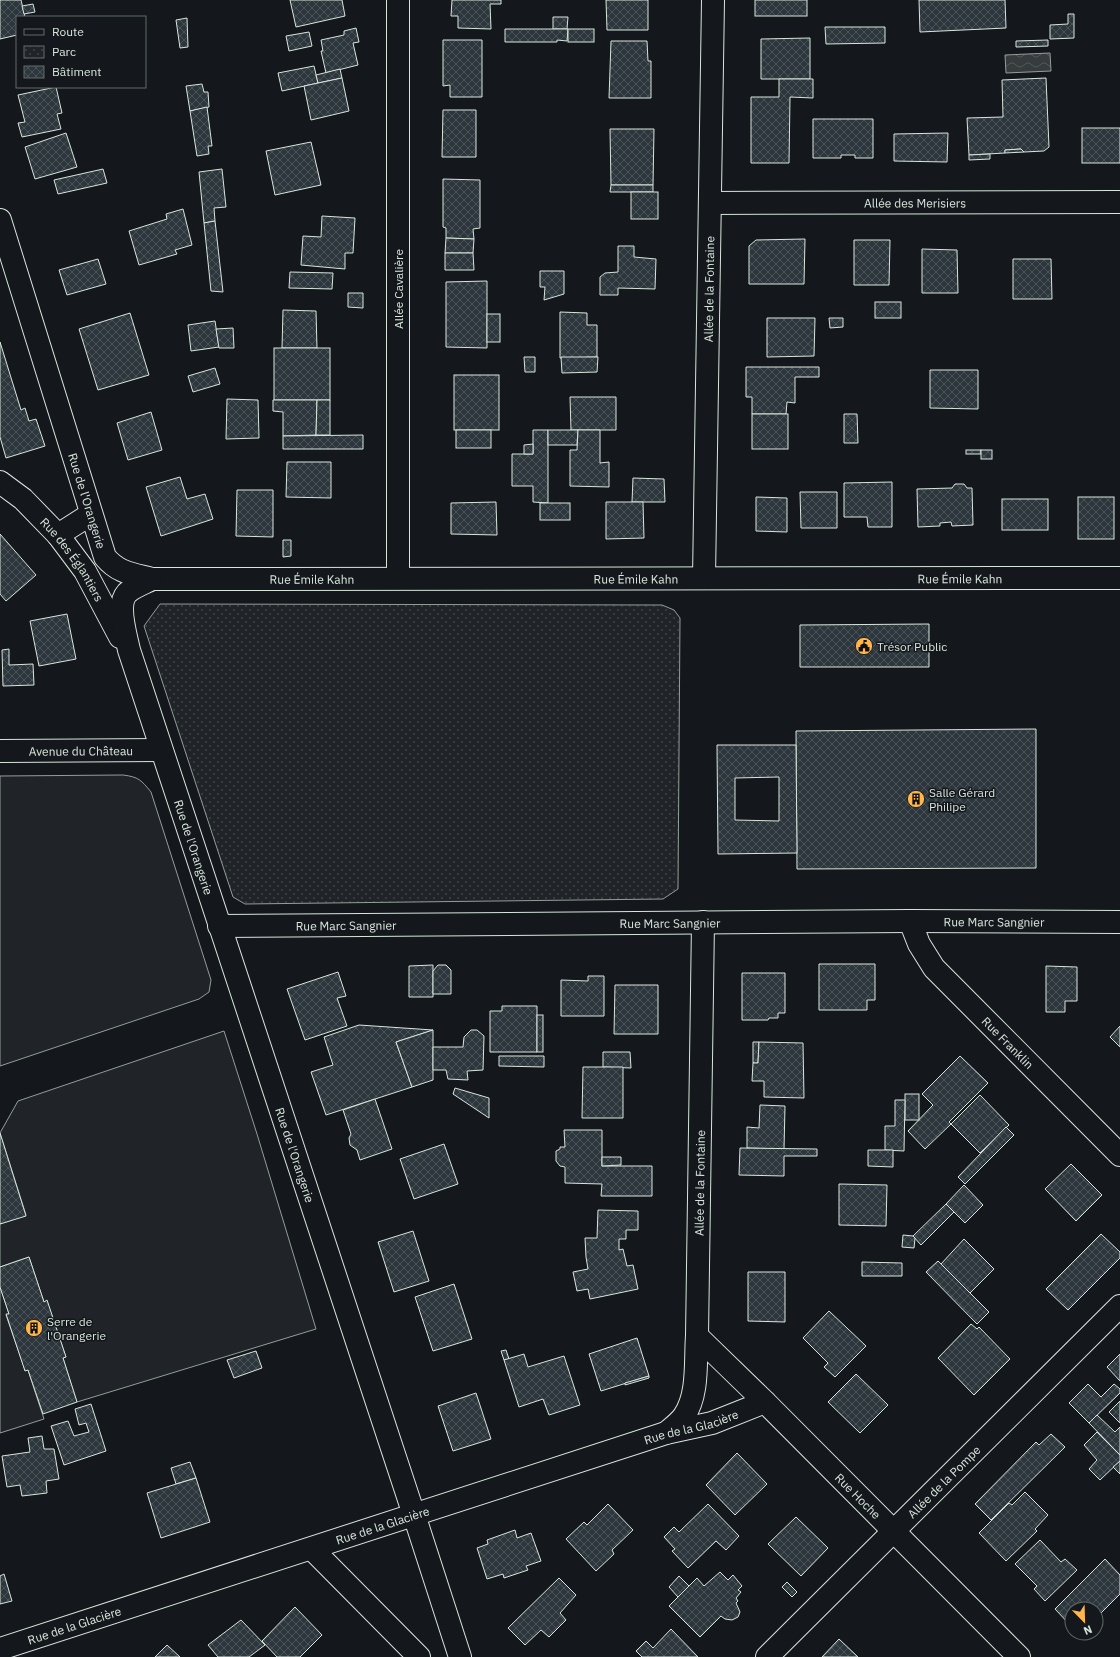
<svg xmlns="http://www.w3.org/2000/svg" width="1120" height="1657" viewBox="0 0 1120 1657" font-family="'IBM Plex Sans',sans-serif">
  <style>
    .grass { fill: #202428; stroke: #939e99 }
    .park { fill: url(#park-dots); stroke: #939e99 }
    .water { fill: url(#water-waves); stroke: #939e99 }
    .building { fill: url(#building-cross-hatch); stroke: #d8e6dc; fill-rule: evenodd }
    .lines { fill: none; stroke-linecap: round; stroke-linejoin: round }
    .minor-casing { stroke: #d8e6dc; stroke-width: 24 }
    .minor { stroke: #14181c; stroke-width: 22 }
    .labels { text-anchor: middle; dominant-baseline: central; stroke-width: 3; stroke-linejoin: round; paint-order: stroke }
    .street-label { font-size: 12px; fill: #d8e6dc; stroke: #14181c }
    .poi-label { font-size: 12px; fill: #d8e6dc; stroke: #14181c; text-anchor: start }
  </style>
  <defs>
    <pattern id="park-dots" width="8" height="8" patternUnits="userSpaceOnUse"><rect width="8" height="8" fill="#202428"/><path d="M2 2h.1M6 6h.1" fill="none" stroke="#404447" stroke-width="1.8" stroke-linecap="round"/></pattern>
    <pattern id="water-waves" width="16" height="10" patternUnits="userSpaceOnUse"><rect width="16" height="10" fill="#363b3e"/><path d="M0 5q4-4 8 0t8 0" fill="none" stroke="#525759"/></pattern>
    <pattern id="building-cross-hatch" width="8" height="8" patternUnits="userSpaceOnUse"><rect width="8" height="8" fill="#2c363c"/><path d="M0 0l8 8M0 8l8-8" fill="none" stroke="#4a5358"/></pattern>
  </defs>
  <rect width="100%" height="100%" fill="#14181c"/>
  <g class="grass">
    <path d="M123,775C139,777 141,780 151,792L211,980L209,992L199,999L0,1066V776Z"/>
    <polygon points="224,1031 257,1134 316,1329 77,1402 63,1358 66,1357 47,1301 44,1302 29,1257 0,1267 0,1224 26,1215 0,1133 18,1101"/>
    <polygon points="0,1287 9,1314 6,1315 25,1370 28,1370 44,1419 0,1433"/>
  </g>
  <polygon class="park" points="160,604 662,605 674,610 680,618 678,889 663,899 245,904 233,897 144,626"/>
  <polygon class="water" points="1050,53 1051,71 1006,73 1005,55"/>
  <g class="building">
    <polygon points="0,0 21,0 25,17 17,17 17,35 0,39"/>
    <polygon points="290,0 342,0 345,16 296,27"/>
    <polygon points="452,0 501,0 501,4 490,4 491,29 458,28 458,16 451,16"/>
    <polygon points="606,0 648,0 648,30 607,30"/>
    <rect x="755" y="0" width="52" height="16"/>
    <polygon points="919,0 1005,0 1006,28 920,32"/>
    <polygon points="33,4 35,12 24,14 22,6"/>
    <polygon points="1068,14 1074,14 1074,38 1050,39 1050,25 1068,24"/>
    <polygon points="553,17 568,17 567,29 553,29"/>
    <polygon points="187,18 188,47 180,48 176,20"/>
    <polygon points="825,27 885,27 885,43 826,44"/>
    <polygon points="356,28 359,42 353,43 358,65 326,73 321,51 323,51 321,40 344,35 344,31"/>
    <polygon points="505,29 568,29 567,41 557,40 557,42 505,42"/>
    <rect x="568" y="29" width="26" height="13"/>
    <polygon points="309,32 312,46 289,51 286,36"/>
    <polygon points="810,38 810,79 761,79 761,39"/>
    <polygon points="443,40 482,40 482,97 450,97 450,85 443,86"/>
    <polygon points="1048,40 1048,46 1016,47 1016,41"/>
    <polygon points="611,41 647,41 648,61 651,61 651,98 609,98"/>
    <polygon points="314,66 318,83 282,91 278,73"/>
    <polygon points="340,69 342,78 318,83 316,75"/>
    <polygon points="342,78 349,111 311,120 304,86"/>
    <polygon points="1046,78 1049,147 1044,151 1024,152 1021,149 1005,150 1005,153 969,155 967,118 1003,117 1002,80"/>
    <polygon points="779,79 813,79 813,98 790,97 789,163 751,163 751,97 779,97"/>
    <polygon points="202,84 204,92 208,92 209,107 190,111 186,86"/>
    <polygon points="56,87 62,113 57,114 61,129 22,137 18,123 25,122 18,95"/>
    <polygon points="207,107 212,146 208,146 209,154 197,156 190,111"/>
    <polygon points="443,110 476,110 476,157 442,157"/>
    <polygon points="813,119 873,119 873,158 855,158 855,155 841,155 841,158 813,158"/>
    <rect x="1082" y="128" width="38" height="35"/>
    <polygon points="610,129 654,129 653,185 611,185"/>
    <polygon points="66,133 77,167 35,179 25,147"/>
    <polygon points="948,133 947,162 894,161 894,134"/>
    <polygon points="311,142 321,185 275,195 266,151"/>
    <polygon points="1021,149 1024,152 1005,153 1005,150"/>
    <polygon points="990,154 990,159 969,160 969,155"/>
    <polygon points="103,169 107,183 58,194 54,180"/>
    <polygon points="222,169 226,207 214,208 215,221 204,223 199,172"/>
    <polygon points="443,179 480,180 480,228 473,229 474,239 446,238 446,228 443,227"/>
    <polygon points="611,185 653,185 653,192 610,192"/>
    <rect x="631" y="192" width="27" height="27"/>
    <polygon points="183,209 192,245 175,250 177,254 139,265 129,231 167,219 166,214"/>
    <polygon points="322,216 355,218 353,253 345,253 345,269 301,265 303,236 321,237"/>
    <polygon points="215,221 223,292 211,291 204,223"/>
    <polygon points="446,238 474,239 473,253 445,253"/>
    <polygon points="805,239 804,284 749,284 749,246 756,240"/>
    <polygon points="854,240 890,240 889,285 854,285"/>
    <polygon points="618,246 634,246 634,257 656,259 655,289 618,288 618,295 600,295 600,277 605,273 618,272"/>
    <polygon points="922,249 957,250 958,293 922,293"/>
    <polygon points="445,253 473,253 474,270 445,270"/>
    <polygon points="98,259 106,284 67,295 59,270"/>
    <polygon points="1013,259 1051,259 1052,299 1013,299"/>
    <polygon points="540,271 564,271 564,294 544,300 545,287 540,287"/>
    <polygon points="290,272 333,273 332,289 289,288"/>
    <polygon points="487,281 487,348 446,347 446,282"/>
    <polygon points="348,293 363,293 363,308 348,307"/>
    <rect x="875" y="302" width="26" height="16"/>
    <polygon points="283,310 316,311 317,348 282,348"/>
    <polygon points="560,312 587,313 587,325 597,325 597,357 560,358"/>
    <polygon points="130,313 149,375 98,390 79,329"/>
    <rect x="487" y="314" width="13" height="28"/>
    <polygon points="767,318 815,318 814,356 767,357"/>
    <polygon points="829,318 843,318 843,327 830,328"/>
    <polygon points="215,321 219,347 191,351 188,325"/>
    <polygon points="233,328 234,348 219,348 216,329"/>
    <polygon points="0,342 21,410 25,408 29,421 36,419 45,446 6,458 0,437"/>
    <rect x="274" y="348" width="56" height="52"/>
    <polygon points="524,357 535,357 535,372 525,372"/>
    <polygon points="561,357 598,357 597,372 562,373"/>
    <polygon points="746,367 819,367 819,377 795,377 795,403 787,402 786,414 752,414 752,397 746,397"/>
    <polygon points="215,368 220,384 193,392 188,376"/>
    <polygon points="930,370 978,370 978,409 930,408"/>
    <rect x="454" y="375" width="45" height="55"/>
    <polygon points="570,397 616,397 616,430 571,430"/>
    <polygon points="227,399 258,400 259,438 226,439"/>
    <polygon points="273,400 317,400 316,435 283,436 283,412 273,411"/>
    <polygon points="317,400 330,400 330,435 316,435"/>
    <polygon points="151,412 162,450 128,460 117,423"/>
    <rect x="752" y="414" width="36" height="35"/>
    <polygon points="844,414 857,414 858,443 844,443"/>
    <rect x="456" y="430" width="35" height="18"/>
    <polygon points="533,430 548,430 548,503 533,502 533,486 512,486 512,454 533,454"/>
    <polygon points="548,430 578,430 577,445 548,445"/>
    <polygon points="578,430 600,430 600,463 609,462 609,487 570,486 570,450 577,450"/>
    <polygon points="363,435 363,449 283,449 283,436"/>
    <polygon points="533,444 533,454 524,454 524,445"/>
    <rect x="966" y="450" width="15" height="4"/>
    <rect x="981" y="450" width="11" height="9"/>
    <polygon points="287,462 331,462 331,498 286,497"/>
    <polygon points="180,477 187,499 205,494 213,519 161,536 146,487"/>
    <polygon points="633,478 664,479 665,502 632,502"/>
    <polygon points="892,482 892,527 868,527 867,517 844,517 844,483"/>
    <polygon points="955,484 964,484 967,488 972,488 973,525 952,526 951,522 940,523 940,526 918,527 917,489 952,488"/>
    <polygon points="237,490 273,490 273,537 236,536"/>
    <polygon points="800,492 837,492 837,528 801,528"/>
    <polygon points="756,497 787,498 787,532 756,531"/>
    <rect x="1078" y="497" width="36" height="42"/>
    <rect x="1002" y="499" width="46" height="31"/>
    <polygon points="496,502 497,535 451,534 451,503"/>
    <polygon points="606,502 643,502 644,538 606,539"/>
    <rect x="540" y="503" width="30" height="17"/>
    <polygon points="0,534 36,575 6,601 0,594"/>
    <polygon points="283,540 291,540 291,556 283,557"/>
    <polygon points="67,614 76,659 39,666 30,621"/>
    <polygon points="929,624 929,667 800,667 800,625"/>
    <polygon points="9,649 9,665 33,664 34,685 3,686 2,650"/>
    <polygon points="1036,729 1036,868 797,869 796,731"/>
    <path d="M717,745H796L797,853L718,854ZM779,777V821L735,820V778Z"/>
    <polygon points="819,964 875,964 875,1000 867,1000 867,1010 819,1010"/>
    <polygon points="433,965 433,997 409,997 409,966"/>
    <polygon points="438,965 446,965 451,970 451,994 433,994 433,971"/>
    <polygon points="1046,966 1077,967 1077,1001 1065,1001 1065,1012 1046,1012"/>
    <polygon points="338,972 346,996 337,998 347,1026 305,1040 287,989"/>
    <polygon points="742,973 785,973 785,1013 778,1013 778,1018 769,1018 768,1020 742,1020"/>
    <polygon points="588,976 604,976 604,1016 561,1016 561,980 588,981"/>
    <polygon points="615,985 658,985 658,1034 614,1034"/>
    <polygon points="502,1006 537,1006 537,1052 490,1052 490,1011 502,1011"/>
    <rect x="537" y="1015" width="6" height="37"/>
    <polygon points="359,1025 433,1030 396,1042 412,1087 326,1115 311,1072 333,1065 324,1037"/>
    <polygon points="1120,1026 1120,1047 1110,1037"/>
    <polygon points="433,1030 433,1080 412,1087 396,1042"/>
    <polygon points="471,1030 477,1030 484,1036 483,1070 467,1071 468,1080 448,1079 446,1070 433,1070 433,1047 463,1047 464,1037"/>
    <polygon points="753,1042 759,1042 758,1063 753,1063"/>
    <polygon points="759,1042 803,1043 804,1098 764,1097 764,1081 752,1081 753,1063 758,1063"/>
    <polygon points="603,1052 630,1052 631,1068 603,1067"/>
    <polygon points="499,1056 544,1056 544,1067 499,1066"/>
    <polygon points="960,1056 988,1083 949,1122 951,1124 925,1149 908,1131 933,1105 922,1094"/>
    <polygon points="583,1067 623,1067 623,1118 582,1118"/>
    <polygon points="455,1088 489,1098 489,1118 453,1094"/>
    <rect x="905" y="1094" width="14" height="26"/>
    <polygon points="980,1095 1009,1125 980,1153 951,1124"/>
    <polygon points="375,1099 392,1149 360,1160 357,1150 350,1145 349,1138 351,1134 343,1110"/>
    <polygon points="895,1100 905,1100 904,1151 885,1150 885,1126 895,1126"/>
    <polygon points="760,1105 785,1106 784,1149 747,1148 747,1127 759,1128"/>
    <polygon points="1006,1127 1014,1135 965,1184 958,1177"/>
    <polygon points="564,1130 602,1130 602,1166 652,1166 652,1196 601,1196 602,1184 565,1183 565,1167 560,1166 556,1161 556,1151 560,1149 560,1147 565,1147"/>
    <polygon points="0,1133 26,1216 0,1224"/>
    <polygon points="444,1144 458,1184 414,1199 400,1159"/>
    <polygon points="740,1148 817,1149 817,1156 784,1156 784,1176 739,1175"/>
    <polygon points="868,1150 893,1150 893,1167 868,1166"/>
    <polygon points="602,1157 621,1157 621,1165 602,1166"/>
    <polygon points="1071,1164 1102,1195 1076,1221 1045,1189"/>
    <polygon points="839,1184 887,1185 886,1226 839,1225"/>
    <polygon points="964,1185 983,1205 965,1223 946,1204"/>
    <polygon points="946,1204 954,1212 921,1245 913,1236"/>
    <polygon points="598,1210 638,1211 638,1230 626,1230 626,1239 619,1239 619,1250 623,1249 627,1266 633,1265 638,1289 590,1299 588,1289 577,1291 573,1272 588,1269 586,1257 585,1238 597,1238"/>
    <polygon points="413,1231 429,1281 394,1292 378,1242"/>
    <polygon points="1101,1234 1120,1252 1120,1258 1068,1310 1046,1289"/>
    <polygon points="903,1235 913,1236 915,1238 914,1248 902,1247"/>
    <polygon points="964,1239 994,1269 970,1293 941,1264"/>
    <polygon points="29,1257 44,1302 47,1300 66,1357 63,1358 77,1402 43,1414 28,1370 25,1371 6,1314 9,1314 0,1287 0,1267"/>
    <polygon points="938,1261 989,1312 977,1324 926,1272"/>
    <polygon points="862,1262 902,1263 902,1276 862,1276"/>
    <polygon points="748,1272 785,1272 785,1322 748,1321"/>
    <polygon points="454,1284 472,1339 433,1351 415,1297"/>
    <polygon points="829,1311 866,1346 835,1377 824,1367 828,1363 803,1338"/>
    <polygon points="971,1324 977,1329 979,1327 1010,1359 974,1395 938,1358"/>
    <polygon points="637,1338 649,1376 601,1391 589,1354"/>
    <polygon points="506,1350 509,1359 504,1360 501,1351"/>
    <polygon points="256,1351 262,1368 234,1378 227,1360"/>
    <polygon points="524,1354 528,1367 564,1356 580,1405 549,1415 543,1399 519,1407 504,1360"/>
    <polygon points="1120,1354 1120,1381 1107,1367"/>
    <polygon points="856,1374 888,1405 860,1433 828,1402"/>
    <polygon points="649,1376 649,1378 625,1385 625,1383"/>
    <polygon points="1088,1384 1101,1397 1114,1384 1120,1389 1120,1393 1089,1423 1069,1403"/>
    <polygon points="476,1393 491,1439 453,1451 438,1406"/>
    <polygon points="1120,1401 1120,1423 1109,1412"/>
    <polygon points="91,1404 106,1451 64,1465 51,1426 68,1421 74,1436 89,1432 86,1423 79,1425 75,1409"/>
    <polygon points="1097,1415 1115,1432 1120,1427 1120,1455 1089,1423"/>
    <polygon points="1097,1432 1120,1455 1120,1461 1100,1480 1089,1469 1097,1460 1084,1445"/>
    <polygon points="1051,1434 1065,1447 991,1520 975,1504 1036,1442 1039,1445"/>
    <polygon points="42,1436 44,1449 54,1449 59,1479 46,1481 47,1493 22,1496 20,1485 7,1487 2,1456 30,1452 28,1438"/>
    <polygon points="737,1453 767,1484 735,1515 706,1485"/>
    <polygon points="1120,1461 1120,1474 1113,1467"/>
    <polygon points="190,1462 196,1478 176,1484 171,1468"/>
    <polygon points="196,1478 210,1522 161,1538 147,1493"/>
    <polygon points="1025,1492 1048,1515 1035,1529 1037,1531 1006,1561 979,1533 1009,1503 1012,1505"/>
    <polygon points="608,1504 633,1530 612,1550 614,1554 596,1571 566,1539 584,1522 587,1525"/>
    <polygon points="708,1504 739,1536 726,1550 716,1541 688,1568 672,1551 675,1549 664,1537 674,1527 679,1532"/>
    <polygon points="796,1517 828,1548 801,1576 768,1544"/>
    <polygon points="515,1530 517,1538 531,1533 541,1561 526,1566 528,1570 504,1578 503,1574 487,1579 477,1548 488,1544 487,1540"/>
    <polygon points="1040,1540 1061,1562 1065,1559 1077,1570 1045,1601 1034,1589 1037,1586 1015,1564"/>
    <polygon points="1105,1559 1120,1575 1120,1594 1096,1618 1096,1609 1072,1609 1072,1627 1055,1609"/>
    <polygon points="720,1572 728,1580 733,1575 742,1586 738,1590 741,1592 736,1598 738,1601 736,1603 740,1612 738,1617 732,1620 725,1619 721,1616 700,1637 669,1606 697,1578 704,1586"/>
    <polygon points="4,1574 12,1601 0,1604 0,1576"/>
    <polygon points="679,1576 689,1586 678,1597 669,1587"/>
    <polygon points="559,1578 576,1595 560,1613 566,1620 549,1637 541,1630 525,1645 508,1628"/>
    <polygon points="787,1582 797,1592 792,1597 782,1587"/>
    <polygon points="295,1607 322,1635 300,1657 277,1657 262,1641"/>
    <polygon points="241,1620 265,1645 249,1657 218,1657 208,1645"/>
    <polygon points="671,1629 698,1657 642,1657 636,1651 646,1641 653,1648"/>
    <polygon points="839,1639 858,1657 822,1657"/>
    <polygon points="167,1645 180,1657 155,1657"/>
  </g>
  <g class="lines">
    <defs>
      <g id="minor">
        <path id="s1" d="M710,203L1120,202"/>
        <path id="s2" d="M0,220L105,557C118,573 133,574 152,579L1120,578"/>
        <path id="s3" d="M0,482L23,499L58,535L85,571L120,637"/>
        <polyline points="58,535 91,514"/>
        <polyline points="398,578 398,0"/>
        <path id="s4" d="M704,578L713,0"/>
        <path id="s5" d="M152,579C145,583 133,587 127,593C116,605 126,635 129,650L418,1527L460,1657"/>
        <path id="s6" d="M0,751L161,750"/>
        <path id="s7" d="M910,921L919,944L934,968L1120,1155"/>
        <path id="s8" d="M219,926L910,921L1120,922"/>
        <path id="s9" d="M697,1336L765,1402L1019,1657"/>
        <path id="s10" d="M666,1433C672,1428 680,1422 684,1416C699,1394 695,1361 697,1336L703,922"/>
        <polyline points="312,1549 419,1657"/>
        <path id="s11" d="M0,1649L666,1433L712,1423L765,1402"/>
        <path id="s12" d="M767,1657L1120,1306"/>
      </g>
    </defs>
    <use href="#minor" class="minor-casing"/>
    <use href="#minor" class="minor"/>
  </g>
  <defs>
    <symbol id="civic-disc" viewBox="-11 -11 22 22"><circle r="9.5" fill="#ffb74d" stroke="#14181c"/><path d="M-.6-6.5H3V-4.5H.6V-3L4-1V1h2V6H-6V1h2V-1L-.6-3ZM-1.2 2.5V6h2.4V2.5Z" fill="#111"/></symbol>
    <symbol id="building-disc" viewBox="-11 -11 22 22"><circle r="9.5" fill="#ffb74d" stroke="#14181c"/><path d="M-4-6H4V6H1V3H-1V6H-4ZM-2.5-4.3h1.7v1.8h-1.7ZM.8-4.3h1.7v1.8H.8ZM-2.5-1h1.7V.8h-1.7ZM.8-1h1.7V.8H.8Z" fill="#111"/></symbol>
  </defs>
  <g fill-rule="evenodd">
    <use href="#civic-disc" x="854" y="636" width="20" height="20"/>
    <use href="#building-disc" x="906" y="789" width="20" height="20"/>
    <use href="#building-disc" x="24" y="1318" width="20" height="20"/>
  </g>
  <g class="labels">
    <g class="street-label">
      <text stroke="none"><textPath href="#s1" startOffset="205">Allée des Merisiers</textPath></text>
      <text transform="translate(398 289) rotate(-90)">Allée Cavalière</text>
      <text stroke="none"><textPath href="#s4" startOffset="289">Allée de la Fontaine</textPath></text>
      <text stroke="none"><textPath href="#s2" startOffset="294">Rue de l'Orangerie</textPath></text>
      <text stroke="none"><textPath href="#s3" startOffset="107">Rue des Églantiers</textPath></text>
      <text stroke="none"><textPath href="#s2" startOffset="566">Rue Émile Kahn</textPath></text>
      <text stroke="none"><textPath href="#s2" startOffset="890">Rue Émile Kahn</textPath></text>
      <text stroke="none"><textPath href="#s2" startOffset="1214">Rue Émile Kahn</textPath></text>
      <text stroke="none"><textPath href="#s6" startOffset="81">Avenue du Château</textPath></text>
      <text stroke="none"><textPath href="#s5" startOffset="295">Rue de l'Orangerie</textPath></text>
      <text stroke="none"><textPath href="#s8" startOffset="775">Rue Marc Sangnier</textPath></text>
      <text stroke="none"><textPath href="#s8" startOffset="451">Rue Marc Sangnier</textPath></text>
      <text stroke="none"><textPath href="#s8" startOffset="127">Rue Marc Sangnier</textPath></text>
      <text stroke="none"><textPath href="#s7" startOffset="158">Rue Franklin</textPath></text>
      <text stroke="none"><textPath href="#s5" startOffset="619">Rue de l'Orangerie</textPath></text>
      <text stroke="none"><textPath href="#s10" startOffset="260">Allée de la Fontaine</textPath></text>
      <text stroke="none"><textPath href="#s11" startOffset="726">Rue de la Glacière</textPath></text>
      <text stroke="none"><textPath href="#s12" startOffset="249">Allée de la Pompe</textPath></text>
      <text stroke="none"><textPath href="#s9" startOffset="227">Rue Hoche</textPath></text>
      <text stroke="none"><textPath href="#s11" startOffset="402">Rue de la Glacière</textPath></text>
      <text stroke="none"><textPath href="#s11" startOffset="78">Rue de la Glacière</textPath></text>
    </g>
    <g class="poi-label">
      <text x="877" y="646">Trésor Public</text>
      <text x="929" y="792">Salle Gérard<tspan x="929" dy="14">Philipe</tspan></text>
      <text x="47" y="1321">Serre de<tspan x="47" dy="14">l'Orangerie</tspan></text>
    </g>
  </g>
  <rect x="16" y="16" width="130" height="72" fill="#14181c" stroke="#626a69"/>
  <rect x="24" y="29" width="20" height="6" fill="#14181c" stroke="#626a69"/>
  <text x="52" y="36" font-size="12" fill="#d8e6dc">Route</text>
  <rect x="24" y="46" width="20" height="12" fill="url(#park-dots)" stroke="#626a69"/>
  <text x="52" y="56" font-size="12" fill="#d8e6dc">Parc</text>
  <rect x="24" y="66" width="20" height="12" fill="url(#building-cross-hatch)" stroke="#626a69"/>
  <text x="52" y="76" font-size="12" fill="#d8e6dc">Bâtiment</text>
  <g transform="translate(1084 1621) rotate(157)"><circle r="19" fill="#14181c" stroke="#626a69"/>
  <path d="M0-3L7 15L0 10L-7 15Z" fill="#ffb74d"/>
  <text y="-6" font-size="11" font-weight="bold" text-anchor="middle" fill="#d8e6dc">N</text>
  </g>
</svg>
